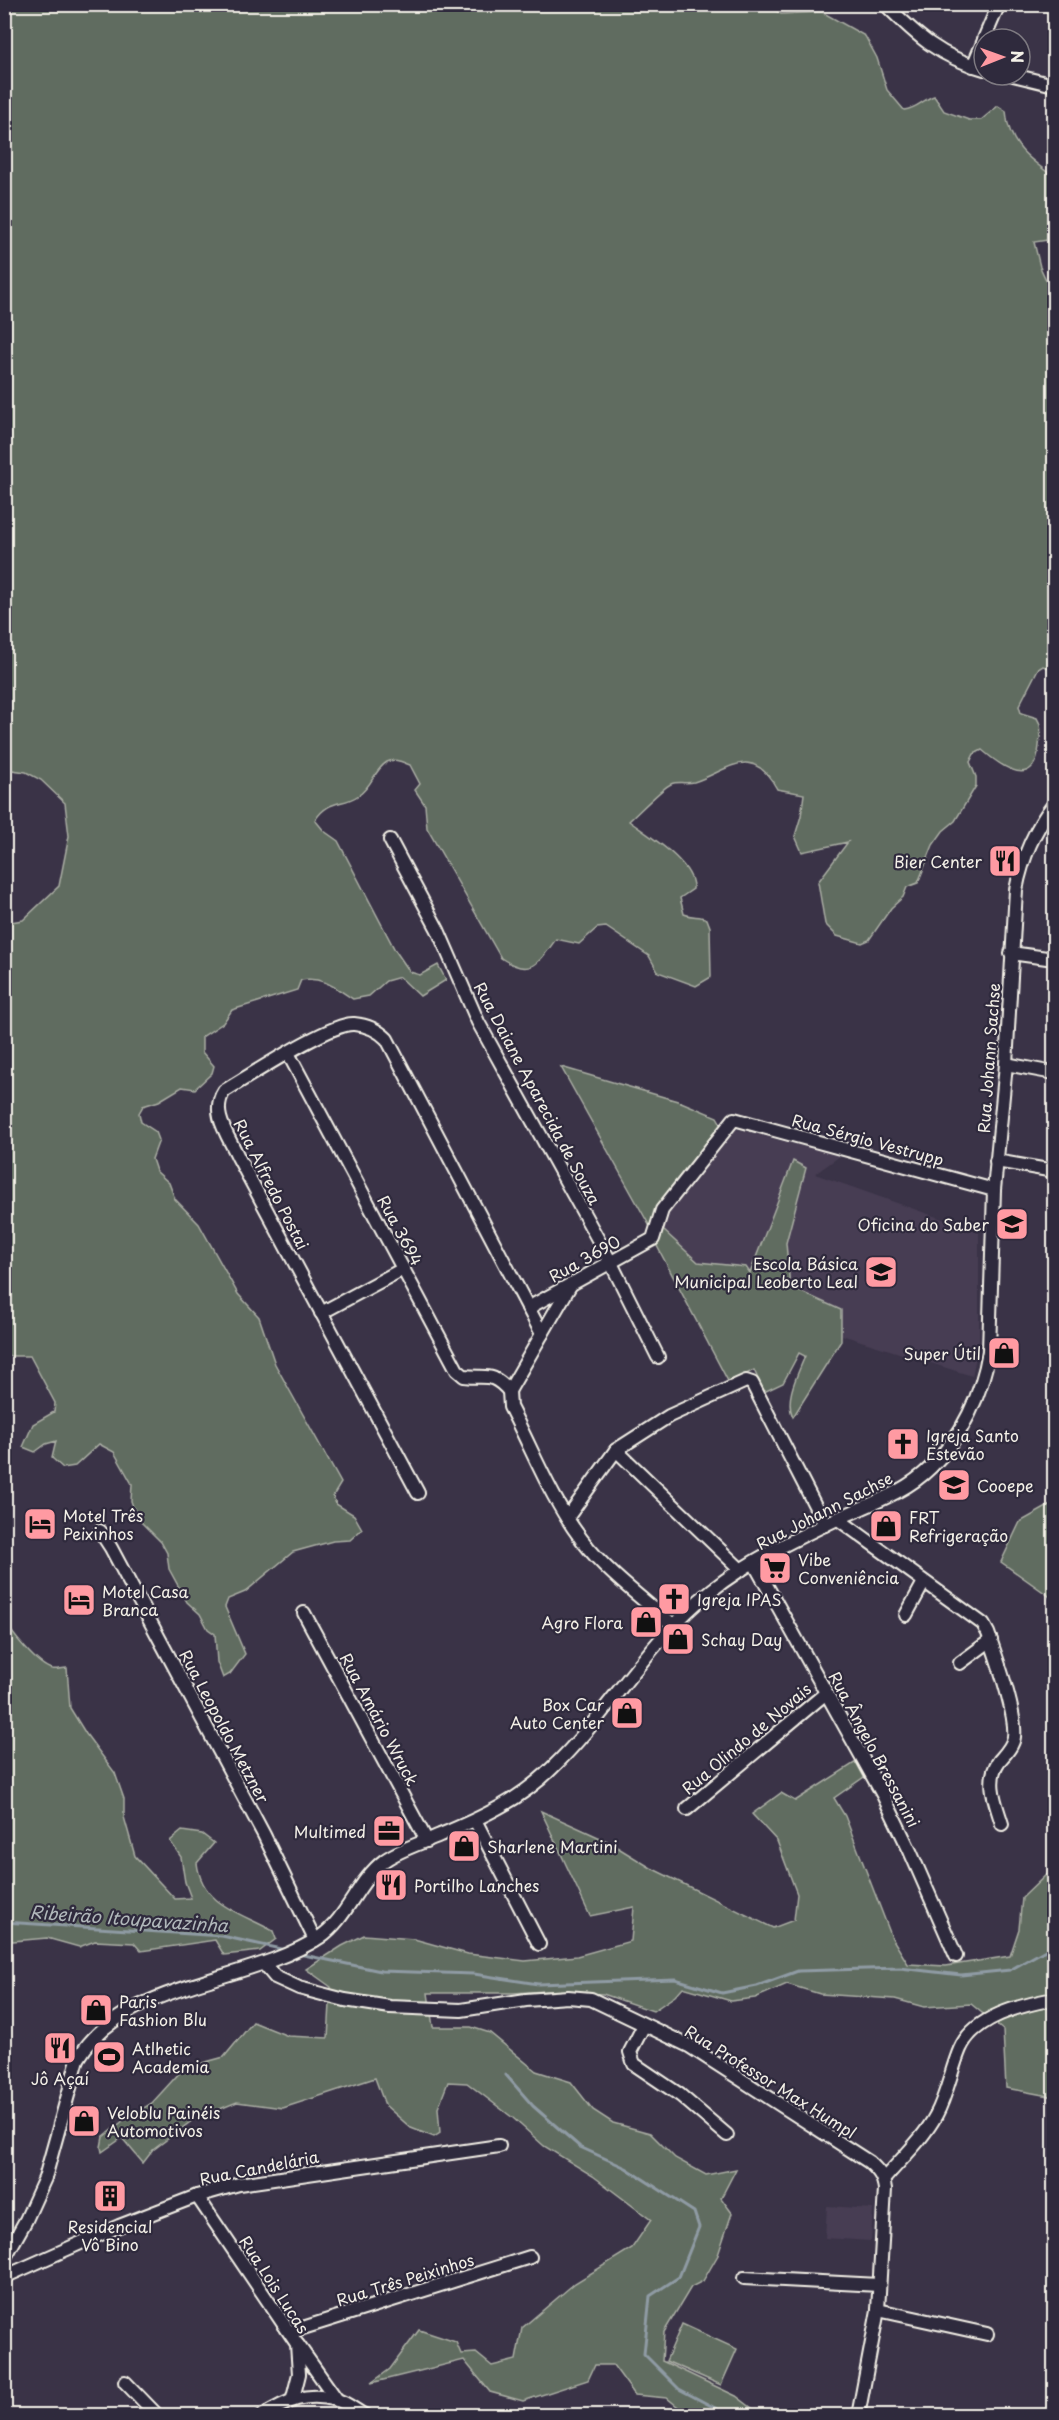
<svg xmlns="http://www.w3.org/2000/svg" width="1059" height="2420" viewBox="0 0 1059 2420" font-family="'Playpen Sans',sans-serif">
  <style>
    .built { fill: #473d53 }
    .green { fill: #616c60; stroke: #aaaea4; stroke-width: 1.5 }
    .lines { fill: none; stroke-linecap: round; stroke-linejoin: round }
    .stream { stroke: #8f9ba4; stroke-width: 3 }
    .minor-casing { stroke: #f4f1e8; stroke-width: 16 }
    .minor { stroke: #2f2a3d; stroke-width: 12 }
    .labels { text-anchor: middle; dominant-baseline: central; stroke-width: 4.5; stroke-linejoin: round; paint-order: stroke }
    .poi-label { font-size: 16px; fill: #f4f1e8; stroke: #2f2a3d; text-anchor: start }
    .street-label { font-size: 16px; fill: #f4f1e8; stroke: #2f2a3d }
    .water-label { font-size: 18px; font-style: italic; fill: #b1b8bb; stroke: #2f2a3d }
  </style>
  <rect width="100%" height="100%" fill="#3a3347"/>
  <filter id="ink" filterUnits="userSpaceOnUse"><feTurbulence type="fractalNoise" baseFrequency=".0167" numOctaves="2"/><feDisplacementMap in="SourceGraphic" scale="12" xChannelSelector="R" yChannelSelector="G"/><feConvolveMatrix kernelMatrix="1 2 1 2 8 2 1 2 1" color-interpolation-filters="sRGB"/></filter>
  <g filter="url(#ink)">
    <g class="built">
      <polygon points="736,1129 840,1156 815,1174 979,1232 979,1343 972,1376 769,1312 746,1267 698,1262 662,1229 666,1211 712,1154"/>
      <polygon points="827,2206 873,2209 871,2241 825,2238"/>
    </g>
    <g class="green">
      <path d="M766,5L781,14L822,12L865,36L877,58L887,90L904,110C917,109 922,100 934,96L944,111L969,120H981L998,106L1006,111C1008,144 1029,159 1054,177V239L1034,242L1040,267L1054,297V669L1043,666L1038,669L1019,706L1021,713L1037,718C1043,727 1040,735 1039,746C1035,790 1003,768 982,750L974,754L970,762L976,777V786L955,821L943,831L933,845L918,883L907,887L903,897L891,908L869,940L862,943L837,936L825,924L818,882L848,842L802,852L795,836L801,816L804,794L777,789C752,742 728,771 694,782C687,784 678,781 671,784C663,787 637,814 629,821C649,836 695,863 693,889L680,898L684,914C693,918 699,915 707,919L710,927L711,977L696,986L658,972L649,956L606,927L597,928L579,944L556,939C538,964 531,978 501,958L427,828L425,805L415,790L420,784L410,765C402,762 395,758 387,762C374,770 373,785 359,795C342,807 330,798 315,820L324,831L338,841L395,950L410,972L420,975L438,965L446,980L420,996L400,977L386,981L369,996L353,999C336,988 322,976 301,980L297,990L232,1010L223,1023L202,1037V1052L214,1066L212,1073L195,1089L182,1087L159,1101L143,1106L139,1113L141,1122L156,1132L159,1140L152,1159L156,1171L169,1183L175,1199L199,1224L238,1294L259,1317L275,1364L341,1483L333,1496L336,1504L354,1515L362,1529L350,1540L333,1541L293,1552L245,1592L228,1599L225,1607L245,1654L230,1674L223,1678L217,1662L215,1634L208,1629L200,1614L187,1602L169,1569L167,1553L161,1542L137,1518L131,1501L132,1484L114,1452L99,1444L75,1466L63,1468L52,1458L56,1441L46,1444L35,1452L23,1447L33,1424L54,1412L55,1403L30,1356H5V923L23,920L59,886L69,836L65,803L41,780L26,772L5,769V5Z"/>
      <polygon points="561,1067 681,1102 717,1117 721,1124 671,1187 658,1209 653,1232"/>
      <path d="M793,1161L806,1168L786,1243L790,1287L841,1310V1341L793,1417C784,1399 798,1374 805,1356L799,1353L783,1383L764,1392L754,1370L729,1383L657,1246L662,1229L698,1262L746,1267L750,1273Z"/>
      <polygon points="1054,1499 1054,1604 1049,1596 1001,1562 1020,1522 1054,1503"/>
      <path d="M4,1619C10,1632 38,1666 52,1669C56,1670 62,1668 67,1668L70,1708L86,1734L115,1773L124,1799V1817L135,1856L175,1899L191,1898L185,1882L181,1857L170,1841L182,1831L202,1834L214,1843L197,1863C202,1906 242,1913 273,1931L276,1939L260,1951L224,1955L215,1940L141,1951L134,1943L95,1941L79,1947L47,1938L13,1941L5,1940Z"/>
      <polygon points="856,1762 864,1777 834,1798 845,1816 892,1938 908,1964 946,1966 1010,1956 1019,1929 1022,1898 1051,1870 1054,1855 1054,2097 1006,2088 1003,2030 971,2004 924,2007 895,1999 820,1994 787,1984 755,1998 731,2001 683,1987 675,1996 653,2011 603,1994 547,1991 513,1993 428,1993 433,2027 471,2027 490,2033 536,2071 571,2082 593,2110 613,2123 650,2133 675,2158 706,2175 736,2169 721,2198 732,2213 718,2255 703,2281 691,2287 664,2332 662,2361 736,2396 761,2415 688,2415 667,2398 635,2395 613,2365 595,2365 588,2380 523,2401 490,2392 464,2360 371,2383 390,2369 419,2330 456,2342 461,2354 476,2353 492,2366 516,2360 522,2328 575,2283 632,2248 651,2220 593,2176 544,2146 513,2118 467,2083 448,2082 438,2108 440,2133 434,2137 411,2128 385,2105 375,2078 283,2108 237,2102 193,2120 153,2150 143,2163 122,2138 102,2152 101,2147 103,2137 124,2120 152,2103 184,2068 224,2057 253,2022 288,2036 328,2038 331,1987 306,1969 342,1946 364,1935 414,1939 468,1954 525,1961 577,1956 631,1941 634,1907 590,1916 541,1811 607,1841 651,1868 773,1928 794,1920 797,1894 777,1841 752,1814 781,1793 795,1801"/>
      <polygon points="682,2324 737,2349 721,2385 666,2361"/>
    </g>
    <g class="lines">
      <g class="stream">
        <polyline points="4,1922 222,1936 285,1950"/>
        <polyline points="299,1954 381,1971 474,1974 538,1984 675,1979 722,1993 757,1986 798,1971 900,1968 961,1975 1010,1970 1049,1948 1054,1933"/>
        <polyline points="506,2075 533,2106 580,2147 626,2168 694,2212 699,2227 679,2277 650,2296 644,2354 679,2389 717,2409 717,2416"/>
      </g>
      <defs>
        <g id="minor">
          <path d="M885,4C917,36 940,57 984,69"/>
          <polyline points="984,39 999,4"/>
          <polyline points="973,66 984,40"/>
          <polyline points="1013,75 1054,85"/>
          <polyline points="390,840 438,930 478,1022 611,1263 658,1357"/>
          <polyline points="1011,953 1054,959"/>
          <path d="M288,1053L457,1370L464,1376C487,1379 491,1371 509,1391"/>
          <polyline points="1006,1064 1054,1073"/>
          <polyline points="996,1161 1054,1171"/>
          <polyline points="528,1308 653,1239 662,1210 734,1119 994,1190"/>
          <polyline points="321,1313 403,1269"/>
          <path d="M509,1391L510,1407C533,1451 552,1501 582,1540C607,1573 642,1598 673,1625"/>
          <polyline points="509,1391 571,1284"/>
          <polyline points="616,1450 741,1570"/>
          <path d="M418,1493L238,1157C228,1135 210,1113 224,1091C248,1077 331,1022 354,1024C367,1025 378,1030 387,1039L542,1334"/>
          <polyline points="567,1518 616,1450 669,1416 746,1381 752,1383 825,1525"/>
          <path d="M838,1519L983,1624L988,1633C996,1656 1017,1714 1014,1737C1013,1746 1005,1754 999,1761C985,1780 996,1804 1002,1824"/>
          <polyline points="100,1531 111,1548 264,1835 315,1940"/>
          <polyline points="754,1563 883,1795 910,1851 956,1956"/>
          <polyline points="304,1613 427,1841"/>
          <polyline points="906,1615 924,1582"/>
          <polyline points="960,1663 991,1640"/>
          <polyline points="687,1809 826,1693"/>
          <polyline points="475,1820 539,1944"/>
          <path d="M264,1964L275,1977L299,1988L345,2000L390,2007L461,2010L526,2000L568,1997L591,1999L689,2046L869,2162C879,2171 883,2176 885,2189L878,2310L858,2416"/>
          <polyline points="644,2025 630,2052 634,2064 680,2095 727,2135"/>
          <path d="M884,2179C902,2158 923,2139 936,2115C947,2095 951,2070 960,2049C974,2016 1022,2005 1054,1999"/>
          <polyline points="197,2196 297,2344 299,2374 293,2398"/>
          <path d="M4,2259L26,2220L45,2178L78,2059C123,1981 249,1984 320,1937C348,1918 357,1881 385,1860C401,1849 422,1843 440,1835C481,1818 520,1800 552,1768C610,1712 648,1640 712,1590C749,1561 795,1539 837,1519C870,1504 905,1493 931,1467C962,1437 982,1394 989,1351L994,1190L1006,1064L1016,890C1022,858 1034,830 1054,804"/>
          <polyline points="4,2277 119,2226 197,2196 239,2184 499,2146"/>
          <polyline points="744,2278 879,2285"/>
          <polyline points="878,2310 987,2334"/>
          <polyline points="290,2332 530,2257"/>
          <polyline points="298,2345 337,2400"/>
          <polyline points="125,2382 158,2416"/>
          <path d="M262,2416C287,2401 306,2391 337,2400C347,2403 356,2411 366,2416"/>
        </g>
      </defs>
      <use href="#minor" class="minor-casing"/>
      <use href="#minor" class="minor"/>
    </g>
  </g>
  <defs>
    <symbol id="restaurant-square" viewBox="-11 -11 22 22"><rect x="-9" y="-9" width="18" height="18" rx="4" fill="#ff9aa2" stroke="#2f2a3d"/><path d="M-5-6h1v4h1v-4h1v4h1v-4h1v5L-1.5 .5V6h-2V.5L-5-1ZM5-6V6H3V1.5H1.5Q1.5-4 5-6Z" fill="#111"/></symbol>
    <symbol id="school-square" viewBox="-11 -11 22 22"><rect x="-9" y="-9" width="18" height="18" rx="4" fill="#ff9aa2" stroke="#2f2a3d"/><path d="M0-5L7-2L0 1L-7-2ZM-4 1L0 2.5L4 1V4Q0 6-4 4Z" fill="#111"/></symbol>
    <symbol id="shop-square" viewBox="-11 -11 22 22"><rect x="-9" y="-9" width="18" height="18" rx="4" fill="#ff9aa2" stroke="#2f2a3d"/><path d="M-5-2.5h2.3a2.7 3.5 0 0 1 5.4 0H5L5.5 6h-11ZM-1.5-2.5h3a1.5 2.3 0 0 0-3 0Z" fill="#111"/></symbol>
    <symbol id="church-square" viewBox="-11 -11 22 22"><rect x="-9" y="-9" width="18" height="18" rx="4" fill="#ff9aa2" stroke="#2f2a3d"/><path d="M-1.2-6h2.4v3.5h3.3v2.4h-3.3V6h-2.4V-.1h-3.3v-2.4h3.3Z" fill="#111"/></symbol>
    <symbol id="university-square" viewBox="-11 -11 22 22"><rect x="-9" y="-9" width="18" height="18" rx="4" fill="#ff9aa2" stroke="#2f2a3d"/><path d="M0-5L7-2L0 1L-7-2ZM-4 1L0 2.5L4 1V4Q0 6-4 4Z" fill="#111"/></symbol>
    <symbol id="hotel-square" viewBox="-11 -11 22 22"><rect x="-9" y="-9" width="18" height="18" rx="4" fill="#ff9aa2" stroke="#2f2a3d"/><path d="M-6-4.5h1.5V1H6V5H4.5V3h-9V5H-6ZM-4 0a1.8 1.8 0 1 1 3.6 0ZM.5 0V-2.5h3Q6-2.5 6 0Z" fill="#111"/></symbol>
    <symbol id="supermarket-square" viewBox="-11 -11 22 22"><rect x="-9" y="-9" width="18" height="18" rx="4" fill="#ff9aa2" stroke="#2f2a3d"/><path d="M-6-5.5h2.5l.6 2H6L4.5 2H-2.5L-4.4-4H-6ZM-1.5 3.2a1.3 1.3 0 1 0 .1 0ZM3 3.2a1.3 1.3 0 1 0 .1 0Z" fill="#111"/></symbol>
    <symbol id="office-square" viewBox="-11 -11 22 22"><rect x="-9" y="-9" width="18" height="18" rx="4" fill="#ff9aa2" stroke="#2f2a3d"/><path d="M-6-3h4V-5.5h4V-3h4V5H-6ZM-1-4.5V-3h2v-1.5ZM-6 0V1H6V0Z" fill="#111"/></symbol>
    <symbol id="stadium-square" viewBox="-11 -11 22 22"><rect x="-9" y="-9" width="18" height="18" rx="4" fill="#ff9aa2" stroke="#2f2a3d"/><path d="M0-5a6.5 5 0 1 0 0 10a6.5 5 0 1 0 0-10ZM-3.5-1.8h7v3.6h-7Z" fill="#111"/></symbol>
    <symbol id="building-square" viewBox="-11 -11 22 22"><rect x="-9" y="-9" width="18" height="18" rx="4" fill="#ff9aa2" stroke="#2f2a3d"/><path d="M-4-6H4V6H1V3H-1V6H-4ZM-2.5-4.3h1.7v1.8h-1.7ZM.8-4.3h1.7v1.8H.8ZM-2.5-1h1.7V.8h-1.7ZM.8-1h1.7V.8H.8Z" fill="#111"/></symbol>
  </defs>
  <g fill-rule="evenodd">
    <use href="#restaurant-square" x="986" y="842" width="38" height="38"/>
    <use href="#school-square" x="993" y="1205" width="38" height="38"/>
    <use href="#school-square" x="862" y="1253" width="38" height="38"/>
    <use href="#shop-square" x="985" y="1334" width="38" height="38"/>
    <use href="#church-square" x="884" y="1425" width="38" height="38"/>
    <use href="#university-square" x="935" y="1466" width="38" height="38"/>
    <use href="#hotel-square" x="21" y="1505" width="38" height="38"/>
    <use href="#shop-square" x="867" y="1507" width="38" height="38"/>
    <use href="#supermarket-square" x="756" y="1549" width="38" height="38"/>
    <use href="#church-square" x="655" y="1580" width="38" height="38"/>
    <use href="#hotel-square" x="60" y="1581" width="38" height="38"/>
    <use href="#shop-square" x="627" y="1603" width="38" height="38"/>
    <use href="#shop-square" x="659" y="1620" width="38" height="38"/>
    <use href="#shop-square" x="608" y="1694" width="38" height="38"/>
    <use href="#office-square" x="370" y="1812" width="38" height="38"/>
    <use href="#shop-square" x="445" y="1827" width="38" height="38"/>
    <use href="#restaurant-square" x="372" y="1866" width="38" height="38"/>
    <use href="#shop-square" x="77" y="1991" width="38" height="38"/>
    <use href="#restaurant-square" x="41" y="2029" width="38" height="38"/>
    <use href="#stadium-square" x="90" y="2038" width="38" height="38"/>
    <use href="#shop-square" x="65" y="2102" width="38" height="38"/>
    <use href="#building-square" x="91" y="2177" width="38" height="38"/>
  </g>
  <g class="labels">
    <g class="poi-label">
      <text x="982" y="861" text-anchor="end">Bier Center</text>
      <text x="989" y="1224" text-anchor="end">Oficina do Saber</text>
      <text x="858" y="1263" text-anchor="end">Escola Básica<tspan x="858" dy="18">Municipal Leoberto Leal</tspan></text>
      <text x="981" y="1353" text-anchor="end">Super Útil</text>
      <text x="926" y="1435">Igreja Santo<tspan x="926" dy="18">Estevão</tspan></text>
      <text x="977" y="1485">Cooepe</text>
      <text x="63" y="1515">Motel Três<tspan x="63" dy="18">Peixinhos</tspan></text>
      <text x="909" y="1517">FRT<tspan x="909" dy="18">Refrigeração</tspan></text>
      <text x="798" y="1559">Vibe<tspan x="798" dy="18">Conveniência</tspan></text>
      <text x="102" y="1591">Motel Casa<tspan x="102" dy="18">Branca</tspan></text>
      <text x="697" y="1599">Igreja IPAS</text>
      <text x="623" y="1622" text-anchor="end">Agro Flora</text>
      <text x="701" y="1639">Schay Day</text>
      <text x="604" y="1704" text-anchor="end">Box Car<tspan x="604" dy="18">Auto Center</tspan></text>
      <text x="366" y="1831" text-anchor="end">Multimed</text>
      <text x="487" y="1846">Sharlene Martini</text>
      <text x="414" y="1885">Portilho Lanches</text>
      <text x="119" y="2001">Paris<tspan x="119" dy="18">Fashion Blu</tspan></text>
      <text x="132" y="2048">Atlhetic<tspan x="132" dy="18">Academia</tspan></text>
      <text x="60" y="2078" text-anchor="middle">Jô Açaí</text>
      <text x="107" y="2112">Veloblu Painéis<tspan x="107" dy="18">Automotivos</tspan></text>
      <text x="110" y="2226" text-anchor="middle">Residencial<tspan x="110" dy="18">Vô Bino</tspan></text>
    </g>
    <g class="street-label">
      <text transform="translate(988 1058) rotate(-86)">Rua Johann Sachse</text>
      <text transform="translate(538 1093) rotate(62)">Rua Daiane Aparecida de Souza</text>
      <text transform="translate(868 1139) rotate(15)">Rua Sérgio Vestrupp</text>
      <text transform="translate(272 1184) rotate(63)">Rua Alfredo Postai</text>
      <text transform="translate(401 1230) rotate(62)">Rua 3694</text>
      <text transform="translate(584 1258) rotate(-29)">Rua 3690</text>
      <text transform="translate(824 1510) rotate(-27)">Rua Johann Sachse</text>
      <text transform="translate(380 1719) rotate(62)">Rua Amário Wruck</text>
      <text transform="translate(225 1726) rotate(62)">Rua Leopoldo Metzner</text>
      <text transform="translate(746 1738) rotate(-40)">Rua Olindo de Novais</text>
      <text transform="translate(875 1749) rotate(62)">Rua Ângelo Bressanini</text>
      <text transform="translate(771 2081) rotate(32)">Rua Professor Max Humpl</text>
      <text transform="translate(259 2167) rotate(-11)">Rua Candelária</text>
      <text transform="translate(405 2279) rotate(-17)">Rua Três Peixinhos</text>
      <text transform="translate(275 2284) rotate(57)">Rua Lois Lucas</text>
    </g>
    <g class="water-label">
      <text transform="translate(129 1918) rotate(4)">Ribeirão Itoupavazinha</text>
    </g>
  </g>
  <rect width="1059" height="2420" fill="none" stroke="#2f2a3d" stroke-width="24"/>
  <rect x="12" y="12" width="1035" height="2396" fill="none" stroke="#f4f1e8" stroke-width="2" filter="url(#ink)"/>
  <g transform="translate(1002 57) rotate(89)"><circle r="28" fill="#2f2a3d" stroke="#7e7a81" stroke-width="1.5"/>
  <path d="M0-4.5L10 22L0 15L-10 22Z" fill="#ff9aa2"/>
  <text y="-9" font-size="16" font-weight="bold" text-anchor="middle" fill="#f4f1e8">N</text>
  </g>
</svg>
